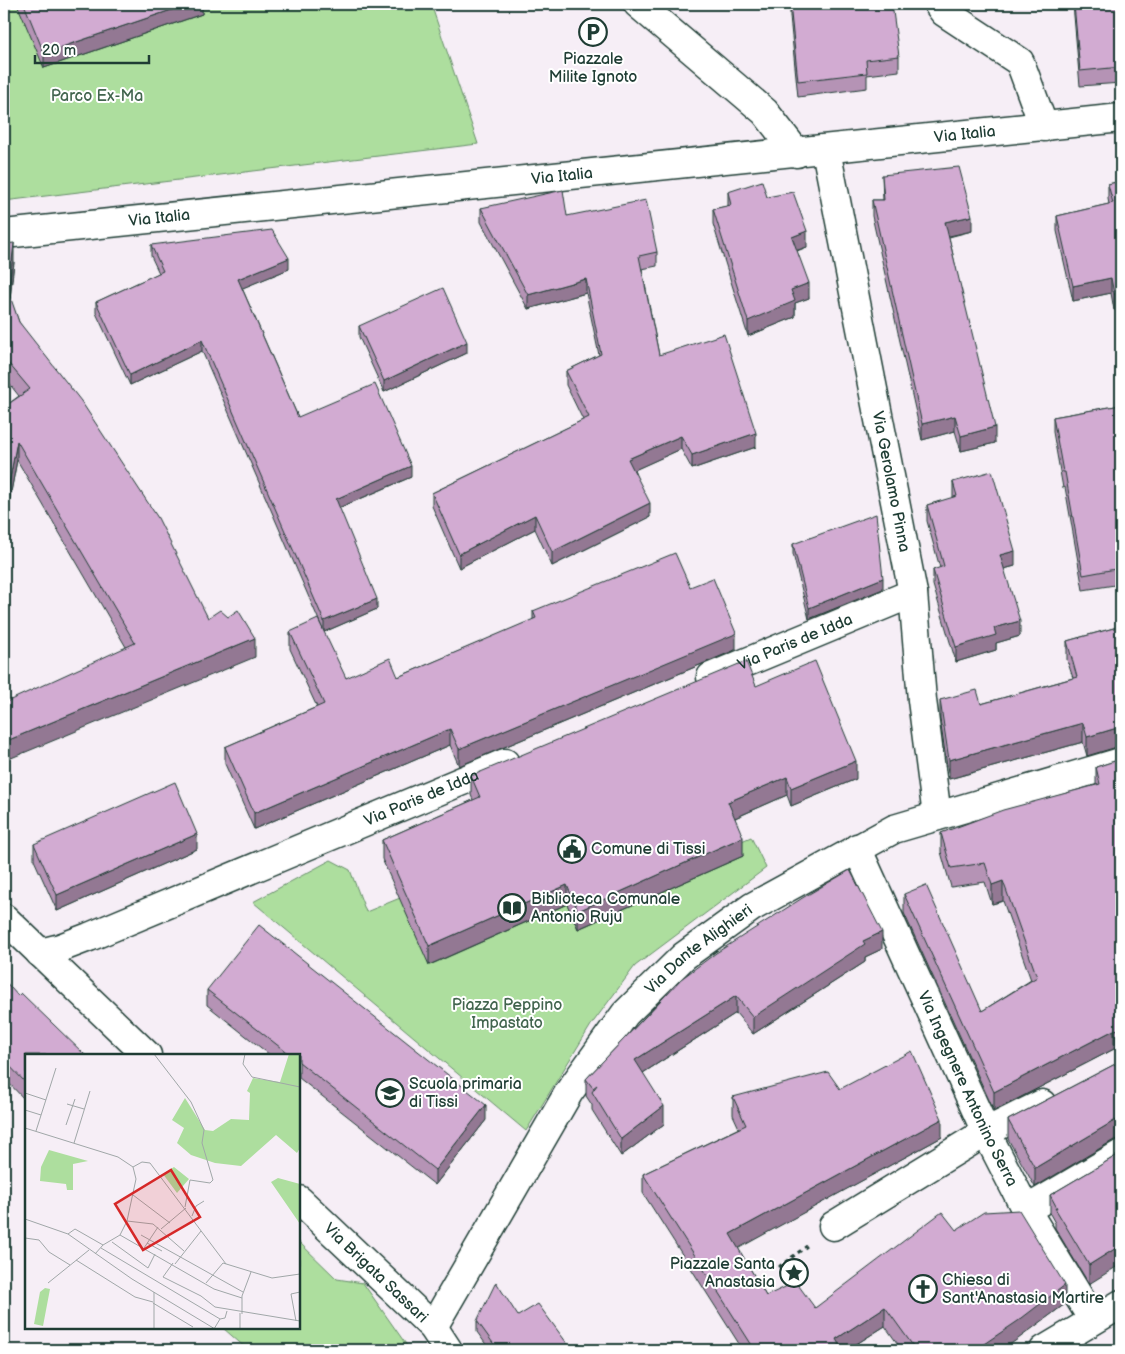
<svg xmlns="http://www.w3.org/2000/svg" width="1125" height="1354" viewBox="0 0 1125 1354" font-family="'Balsamiq Sans',sans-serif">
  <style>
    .green { fill: #adde9e; stroke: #668e69 }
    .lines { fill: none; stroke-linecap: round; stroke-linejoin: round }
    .street-casing { stroke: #1f3d34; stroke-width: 31 }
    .secondary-casing { stroke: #1f3d34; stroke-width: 31 }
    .path { stroke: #1f3d34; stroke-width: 3; stroke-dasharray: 4 4; stroke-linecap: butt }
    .street { stroke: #fff; stroke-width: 28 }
    .secondary { stroke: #fff; stroke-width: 28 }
    .wall { fill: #b593b5; stroke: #1f3d34 }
    .shaded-wall { fill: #937893; stroke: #1f3d34 }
    .building { fill: #d2abd2; stroke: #1f3d34 }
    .labels { text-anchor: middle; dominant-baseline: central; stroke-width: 4; stroke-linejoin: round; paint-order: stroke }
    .poi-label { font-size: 16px; fill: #1f3d34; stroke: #fff; text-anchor: start }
    .park-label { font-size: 16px; fill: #42654e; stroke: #fff }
    .street-label { font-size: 16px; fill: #1f3d34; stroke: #fff }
    .inset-road { fill: none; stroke: #a0a7a8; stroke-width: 1 }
    .view { fill: #d62828; fill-opacity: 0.15; stroke: #d62828; stroke-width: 2.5 }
    .inset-edge { fill: none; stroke: #1f3d34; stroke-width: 2.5 }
  </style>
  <rect width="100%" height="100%" fill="#f6eef6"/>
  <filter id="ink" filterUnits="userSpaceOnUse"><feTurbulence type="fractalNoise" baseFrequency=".02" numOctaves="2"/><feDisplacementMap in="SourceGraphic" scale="10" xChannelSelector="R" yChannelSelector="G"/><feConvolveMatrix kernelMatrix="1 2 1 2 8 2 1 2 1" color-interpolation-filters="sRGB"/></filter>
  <g filter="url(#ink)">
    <g class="green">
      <polygon points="4,4 431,4 478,144 4,201"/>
      <polygon points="751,837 766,868 635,966 591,1025 526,1131 253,902 331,860 350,870 366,912 400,898 430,965 567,904 578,929 743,856 737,843"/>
      <polygon points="299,1242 337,1279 363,1283 410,1350 248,1350 223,1328 299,1328"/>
    </g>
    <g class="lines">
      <defs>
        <g id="street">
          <polyline points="638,4 765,112 797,153"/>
          <polyline points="938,4 944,12 1020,62 1044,127"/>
          <path id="s1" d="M826,150L913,593L922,700L937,816"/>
          <path id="s2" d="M711,677L913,593"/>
          <path id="s3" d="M857,848L986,1132L1026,1210L1093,1320"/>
          <path id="s4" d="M40,953L60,948L89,937L505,763"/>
          <polyline points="1026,1210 1121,1154"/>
          <polyline points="833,1226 986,1132 1042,1104"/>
          <path id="s5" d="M433,1327L569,1092L625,1014L684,956L752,907L894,829L1121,762"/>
        </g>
        <g id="secondary">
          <path id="s6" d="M4,234L1121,118"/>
          <polyline points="4,918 147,1055"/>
          <path id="s7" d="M299,1200L433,1327L448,1350"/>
          <polyline points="1044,1350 1121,1304"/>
        </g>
      </defs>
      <use href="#street" class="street-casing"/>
      <use href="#secondary" class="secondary-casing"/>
      <polyline class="path" points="795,1287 780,1266 807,1246"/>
      <use href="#street" class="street"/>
      <use href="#secondary" class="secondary"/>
    </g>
    <g class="wall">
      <polygon points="17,4 202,4 202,14 44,68"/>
      <polygon points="790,4 899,56 899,71 867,75 867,88 798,97 790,17"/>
      <polygon points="1073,4 1121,4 1121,83 1080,86"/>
      <polygon points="882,175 972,231 949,237 995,443 961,451 955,431 922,440 872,216 872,200 883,200"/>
      <polygon points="1121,181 1121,308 1114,310 1111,293 1073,301 1057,231 1057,216 1109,204 1108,199 1108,184"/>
      <polygon points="728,192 767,197 807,247 797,251 809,298 795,303 795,317 748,336 713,224 713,209 728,206"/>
      <polygon points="481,208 567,216 657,252 657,266 642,269 659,355 756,447 692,469 681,449 634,470 650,517 552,566 535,529 459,568 432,506 432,493 583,420 566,385 566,371 599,355 586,293 528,309 481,222"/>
      <polygon points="4,244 14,262 10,298 19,322 208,618 255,657 126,647 17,460 4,529 4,407 19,396 4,377"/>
      <polygon points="151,245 289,269 242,288 298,417 411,477 339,508 377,609 324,632 202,351 130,385 96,313 96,302 159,273 151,256"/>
      <polygon points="359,326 467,353 384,392 359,337"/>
      <polygon points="1121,405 1121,584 1083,590 1065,487 1063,488 1053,432 1053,417"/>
      <polygon points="953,482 1015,566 1004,569 1020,636 996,643 996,650 956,662 933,585 933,570 940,568 927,521 927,505 953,498"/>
      <polygon points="793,544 883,589 809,619 793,554"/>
      <polygon points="690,587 736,649 733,651 459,766 450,745 254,829 225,764 225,747 317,707 290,649 290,632 346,678 398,677 533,620 533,611"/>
      <polygon points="1121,626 1121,747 1117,747 1087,756 1083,742 949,779 940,719 940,700 981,704 1073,678 1067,660 1067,641"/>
      <polygon points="756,686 856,779 791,806 787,795 735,818 743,856 578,929 567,904 429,965 382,859 382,840 473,800 471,795 471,776"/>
      <polygon points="1121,759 1121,1048 1114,1049 994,1111 904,913 904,894 982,1011 1031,980 1003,901 992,904 985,882 951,887 941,852 941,833 1096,785 1096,767"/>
      <polygon points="34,844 197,849 57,911 34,860"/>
      <polygon points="882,949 865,957 865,962 753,1034 736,1013 643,1073 664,1124 621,1156 592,1110 592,1105 586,1096 586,1079 681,979"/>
      <polygon points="4,980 26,1055 26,1101 4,1078"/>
      <polygon points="207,990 486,1120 435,1185 299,1078 299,1055 270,1055 207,1005"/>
      <polygon points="1121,1061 1121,1138 1114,1140 1035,1187 1008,1139 1008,1120"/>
      <polygon points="840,1089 942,1137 738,1248 766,1296 815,1308 956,1230 1065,1304 1002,1350 902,1350 885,1326 847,1350 743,1350 643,1193 643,1174 739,1128 733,1115 733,1097"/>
      <polygon points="1121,1153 1089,1284 1055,1228 1055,1223 1050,1214 1050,1195"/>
      <polygon points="477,1321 572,1350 490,1350 477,1332"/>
    </g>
    <g class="shaded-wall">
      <polygon points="189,4 202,4 202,14 44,68 44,53"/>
      <polygon points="972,216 972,231 945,237 945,222"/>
      <polygon points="807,231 807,247 792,252 792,237"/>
      <polygon points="14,243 14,262 8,317 8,297"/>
      <polygon points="289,258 289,269 238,290 238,279"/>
      <polygon points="1111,278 1111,293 1073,301 1073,286"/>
      <polygon points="586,279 586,293 528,309 528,295"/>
      <polygon points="809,283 809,298 795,303 795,317 748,336 748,321 791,290"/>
      <polygon points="1121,293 1121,308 1114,310 1114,294"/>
      <polygon points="202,340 202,351 130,385 130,375"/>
      <polygon points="467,342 467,353 384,392 384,381"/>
      <polygon points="955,416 955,431 922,440 922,424"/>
      <polygon points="995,427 995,443 961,451 961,436"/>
      <polygon points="756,433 756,447 692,469 692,455"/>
      <polygon points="681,436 681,449 628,473 628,459"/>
      <polygon points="17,441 17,460 4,529 4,510"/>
      <polygon points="411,466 411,477 336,509 336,499"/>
      <polygon points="650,503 650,517 552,566 552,552"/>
      <polygon points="535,515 535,529 459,568 459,554"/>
      <polygon points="1015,551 1015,566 1000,570 1000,555"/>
      <polygon points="883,578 883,589 809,619 809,608"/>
      <polygon points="377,599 377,609 324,632 324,621"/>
      <polygon points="1020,621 1020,636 996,643 996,650 956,662 956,647 994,628"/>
      <polygon points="736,633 736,649 733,651 459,766 459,749"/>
      <polygon points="255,638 255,657 4,761 4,742"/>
      <polygon points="1083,723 1083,742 949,779 949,760"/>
      <polygon points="1117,728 1117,747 1087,756 1087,737"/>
      <polygon points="450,729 450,745 254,829 254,813"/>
      <polygon points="856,761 856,779 791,806 791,788"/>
      <polygon points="787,777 787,795 728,821 728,802"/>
      <polygon points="197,834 197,849 57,911 57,895"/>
      <polygon points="743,837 743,856 578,929 578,911"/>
      <polygon points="1003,881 1003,901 992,904 992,885"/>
      <polygon points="567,885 567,904 429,965 429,946"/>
      <polygon points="882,932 882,949 865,957 865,962 753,1034 753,1017 863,941"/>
      <polygon points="736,996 736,1013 635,1078 635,1060"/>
      <polygon points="1114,1030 1114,1049 994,1111 994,1092"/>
      <polygon points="486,1105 486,1120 435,1185 435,1170"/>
      <polygon points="664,1106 664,1124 621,1156 621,1139"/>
      <polygon points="942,1119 942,1137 730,1253 730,1234"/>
      <polygon points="1121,1119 1121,1138 1114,1140 1035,1187 1035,1168 1114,1121"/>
      <polygon points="1121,1245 1121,1264 1089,1284 1089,1265"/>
      <polygon points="1065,1285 1065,1304 1018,1339 1002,1350 975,1350"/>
      <polygon points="885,1307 885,1326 847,1350 836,1350 836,1339"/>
    </g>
    <g class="building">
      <polygon points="24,4 189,4 44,53"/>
      <polygon points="790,4 892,4 899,56 866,60 867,73 798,81"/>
      <polygon points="1074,4 1121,4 1121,67 1080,71"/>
      <polygon points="959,167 972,216 945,222 995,427 961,436 955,416 922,424 872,200 884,200 882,175"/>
      <polygon points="762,181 767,197 793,192 807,231 792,237 809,283 791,290 795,301 748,321 713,209 731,205 728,192"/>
      <polygon points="1121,181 1121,293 1114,294 1111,278 1073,286 1057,216 1113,203 1108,184"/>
      <polygon points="563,190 567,216 646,200 657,252 639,256 659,355 724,334 756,433 692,455 681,436 628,459 650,503 552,552 535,515 459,554 432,493 589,417 566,371 601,354 586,279 528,295 481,208"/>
      <polygon points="272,230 289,258 238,279 298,417 375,384 411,466 336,499 377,599 324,621 202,340 130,375 96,302 163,271 151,245"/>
      <polygon points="14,243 8,297 10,296 19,322 81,401 158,518 208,618 220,610 228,617 238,610 255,638 4,742 4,703 135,643 17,441 4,510 4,407 30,389 4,358 4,244"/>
      <polygon points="443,288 467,342 384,381 359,326"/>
      <polygon points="1121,405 1121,568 1083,575 1065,472 1063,472 1053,417"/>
      <polygon points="992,471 1015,551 1000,555 1020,621 994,628 996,635 956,647 933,570 944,566 927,505 957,496 953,482"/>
      <polygon points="876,514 883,578 809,608 793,544"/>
      <polygon points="675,553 690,587 713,578 736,633 733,635 459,749 450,729 254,813 225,747 324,704 290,632 318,619 346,678 390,658 398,677 536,618 533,611"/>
      <polygon points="1121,626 1121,728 1117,728 1087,737 1083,723 949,760 940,700 977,690 981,704 1077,677 1067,641"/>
      <polygon points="746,661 756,686 815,661 856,761 791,788 787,777 728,802 743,837 578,911 567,885 429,946 382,840 480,797 471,776"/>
      <polygon points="1121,759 1121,1029 1114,1030 994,1092 904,894 926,885 982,1011 1037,977 1003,881 992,885 985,863 951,868 941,833 1003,810 1100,784 1096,767"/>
      <polygon points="175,782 197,834 57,895 34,844"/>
      <polygon points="850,870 882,932 863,941 865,944 753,1017 736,996 635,1060 664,1106 621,1139 592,1092 597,1085 593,1088 586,1079 681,979 716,953 804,897"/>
      <polygon points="259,925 486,1105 435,1170 299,1062 299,1055 290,1055 207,990"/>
      <polygon points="4,980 18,996 21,993 85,1055 26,1055 26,1083 4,1060"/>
      <polygon points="912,1051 942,1119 730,1234 766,1296 796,1282 815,1308 942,1212 956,1230 984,1212 1019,1210 1065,1285 1018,1321 975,1350 916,1350 885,1307 836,1339 842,1350 755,1350 643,1174 746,1125 733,1097 828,1072 840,1089"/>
      <polygon points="1121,1061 1121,1119 1114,1121 1035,1168 1008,1120"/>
      <polygon points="1121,1153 1121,1245 1089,1265 1055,1208 1057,1208 1050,1195"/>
      <polygon points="496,1282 518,1316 538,1304 572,1350 498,1350 477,1321"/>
    </g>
  </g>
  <defs>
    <symbol id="parking-ring" viewBox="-11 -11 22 22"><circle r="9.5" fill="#fff" stroke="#1f3d34" stroke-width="1.5"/><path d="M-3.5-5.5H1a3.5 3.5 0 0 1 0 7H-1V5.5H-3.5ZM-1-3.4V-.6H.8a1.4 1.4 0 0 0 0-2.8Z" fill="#1f3d34"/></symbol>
    <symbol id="civic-ring" viewBox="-11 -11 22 22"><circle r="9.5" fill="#fff" stroke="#1f3d34" stroke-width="1.5"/><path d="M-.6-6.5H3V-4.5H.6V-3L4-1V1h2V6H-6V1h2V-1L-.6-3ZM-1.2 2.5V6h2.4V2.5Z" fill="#1f3d34"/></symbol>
    <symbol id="library-ring" viewBox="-11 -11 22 22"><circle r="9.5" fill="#fff" stroke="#1f3d34" stroke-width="1.5"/><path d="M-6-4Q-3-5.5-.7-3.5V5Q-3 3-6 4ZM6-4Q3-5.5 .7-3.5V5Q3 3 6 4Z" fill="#1f3d34"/></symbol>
    <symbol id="school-ring" viewBox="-11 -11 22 22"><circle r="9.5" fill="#fff" stroke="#1f3d34" stroke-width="1.5"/><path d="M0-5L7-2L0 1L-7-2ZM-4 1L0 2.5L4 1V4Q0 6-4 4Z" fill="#1f3d34"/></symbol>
    <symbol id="sight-ring" viewBox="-11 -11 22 22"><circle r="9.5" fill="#fff" stroke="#1f3d34" stroke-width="1.5"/><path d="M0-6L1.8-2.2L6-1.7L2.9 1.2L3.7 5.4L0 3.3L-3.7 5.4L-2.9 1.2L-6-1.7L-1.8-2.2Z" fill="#1f3d34"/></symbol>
    <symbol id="church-ring" viewBox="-11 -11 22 22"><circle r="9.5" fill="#fff" stroke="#1f3d34" stroke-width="1.5"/><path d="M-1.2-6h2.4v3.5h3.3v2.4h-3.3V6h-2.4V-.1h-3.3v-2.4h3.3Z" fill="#1f3d34"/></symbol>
  </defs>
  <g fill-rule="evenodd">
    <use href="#parking-ring" x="577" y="16" width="32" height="32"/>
    <use href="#civic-ring" x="556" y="833" width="32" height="32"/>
    <use href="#library-ring" x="496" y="892" width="32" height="32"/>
    <use href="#school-ring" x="374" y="1077" width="32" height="32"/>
    <use href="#sight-ring" x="778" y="1257" width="32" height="32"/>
    <use href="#church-ring" x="907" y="1273" width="32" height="32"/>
  </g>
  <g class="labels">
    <g class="poi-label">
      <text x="593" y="59" text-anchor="middle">Piazzale<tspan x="593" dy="18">Milite Ignoto</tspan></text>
      <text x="591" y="849">Comune di Tissi</text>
      <text x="531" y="899">Biblioteca Comunale<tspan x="531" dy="18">Antonio Ruju</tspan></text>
      <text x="409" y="1084">Scuola primaria<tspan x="409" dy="18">di Tissi</tspan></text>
      <text x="775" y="1264" text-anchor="end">Piazzale Santa<tspan x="775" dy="18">Anastasia</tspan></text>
      <text x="942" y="1280">Chiesa di<tspan x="942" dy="18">Sant'Anastasia Martire</tspan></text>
    </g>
    <g class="park-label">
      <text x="97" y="96">Parco Ex-Ma</text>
      <text x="507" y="1005">Piazza Peppino<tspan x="507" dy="18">Impastato</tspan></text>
    </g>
    <g class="street-label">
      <text stroke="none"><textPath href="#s6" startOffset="966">Via Italia</textPath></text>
      <text stroke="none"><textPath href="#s6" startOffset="561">Via Italia</textPath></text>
      <text stroke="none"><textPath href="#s6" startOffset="156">Via Italia</textPath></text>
      <text stroke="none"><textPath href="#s1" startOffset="338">Via Gerolamo Pinna</textPath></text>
      <text stroke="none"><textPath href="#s2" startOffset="91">Via Paris de Idda</textPath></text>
      <text stroke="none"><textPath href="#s4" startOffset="412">Via Paris de Idda</textPath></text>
      <text stroke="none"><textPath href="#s5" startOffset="466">Via Dante Alighieri</textPath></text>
      <text stroke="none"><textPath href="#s3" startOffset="265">Via Ingegnere Antonino Serra</textPath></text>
      <text stroke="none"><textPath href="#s7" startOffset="106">Via Brigata Sassari</textPath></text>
    </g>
  </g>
  <g transform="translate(25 1054)">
    <rect width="275" height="275" fill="#f6eef6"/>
    <path d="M264,0H275V94L272,99L251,81L216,112L190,109L166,101L152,89L159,74L147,66L160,44L180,76L188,77L206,65L224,66L225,39L222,37L228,24L255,28ZM24,96L63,107L48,110V136H42L41,130L15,127L16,113ZM149,113L164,125L152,139L138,120ZM253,124L275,130V170L246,128ZM20,234L25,235L18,272L9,270L15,238Z" fill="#adde9e"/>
    <path class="inset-road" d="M129,0L166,48L179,76L177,89L188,126L185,129L165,126L160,153M220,0L218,10L227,23L275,33M0,39L21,46M42,50L59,55M0,56L16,61M41,71L50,45M0,74L93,103L108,113L117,108L125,109L201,210M11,77L31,14M49,89L65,37M108,141L145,169M167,162L171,152L179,147M0,165L43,180L107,225L190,275M102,167L128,170L159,197M136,175L161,154M43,180L50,175L78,191M95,181L189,235L217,244M116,181L218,238M0,184L14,186L24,198L45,211M87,188L123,214L130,200M122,189L137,197M76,194L195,265M119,194L133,173M70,200L78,191L95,181L102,167L111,125L108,113M51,206L110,243L128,248M148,209L138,223L176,242L190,253L275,267M198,209L247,224L275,220M150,210L176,177M23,229L64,196M181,229L198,209M129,238V275M128,249L168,273M217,260V242L226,218M271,267L266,240L275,238M189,275L195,265L200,264L202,257M215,275V259"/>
    <path class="view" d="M146,116L175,163L118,196L90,150Z"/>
    <rect width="275" height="275" class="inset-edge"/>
  </g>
  <rect width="1125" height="1354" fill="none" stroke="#fff" stroke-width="20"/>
  <rect x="10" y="10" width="1105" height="1334" fill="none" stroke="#1f3d34" stroke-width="2" filter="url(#ink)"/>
  <path d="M35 55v8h114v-8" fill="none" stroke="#1f3d34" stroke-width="2.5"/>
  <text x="42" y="55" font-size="15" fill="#1f3d34" stroke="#ffffff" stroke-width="4" paint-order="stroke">20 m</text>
</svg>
